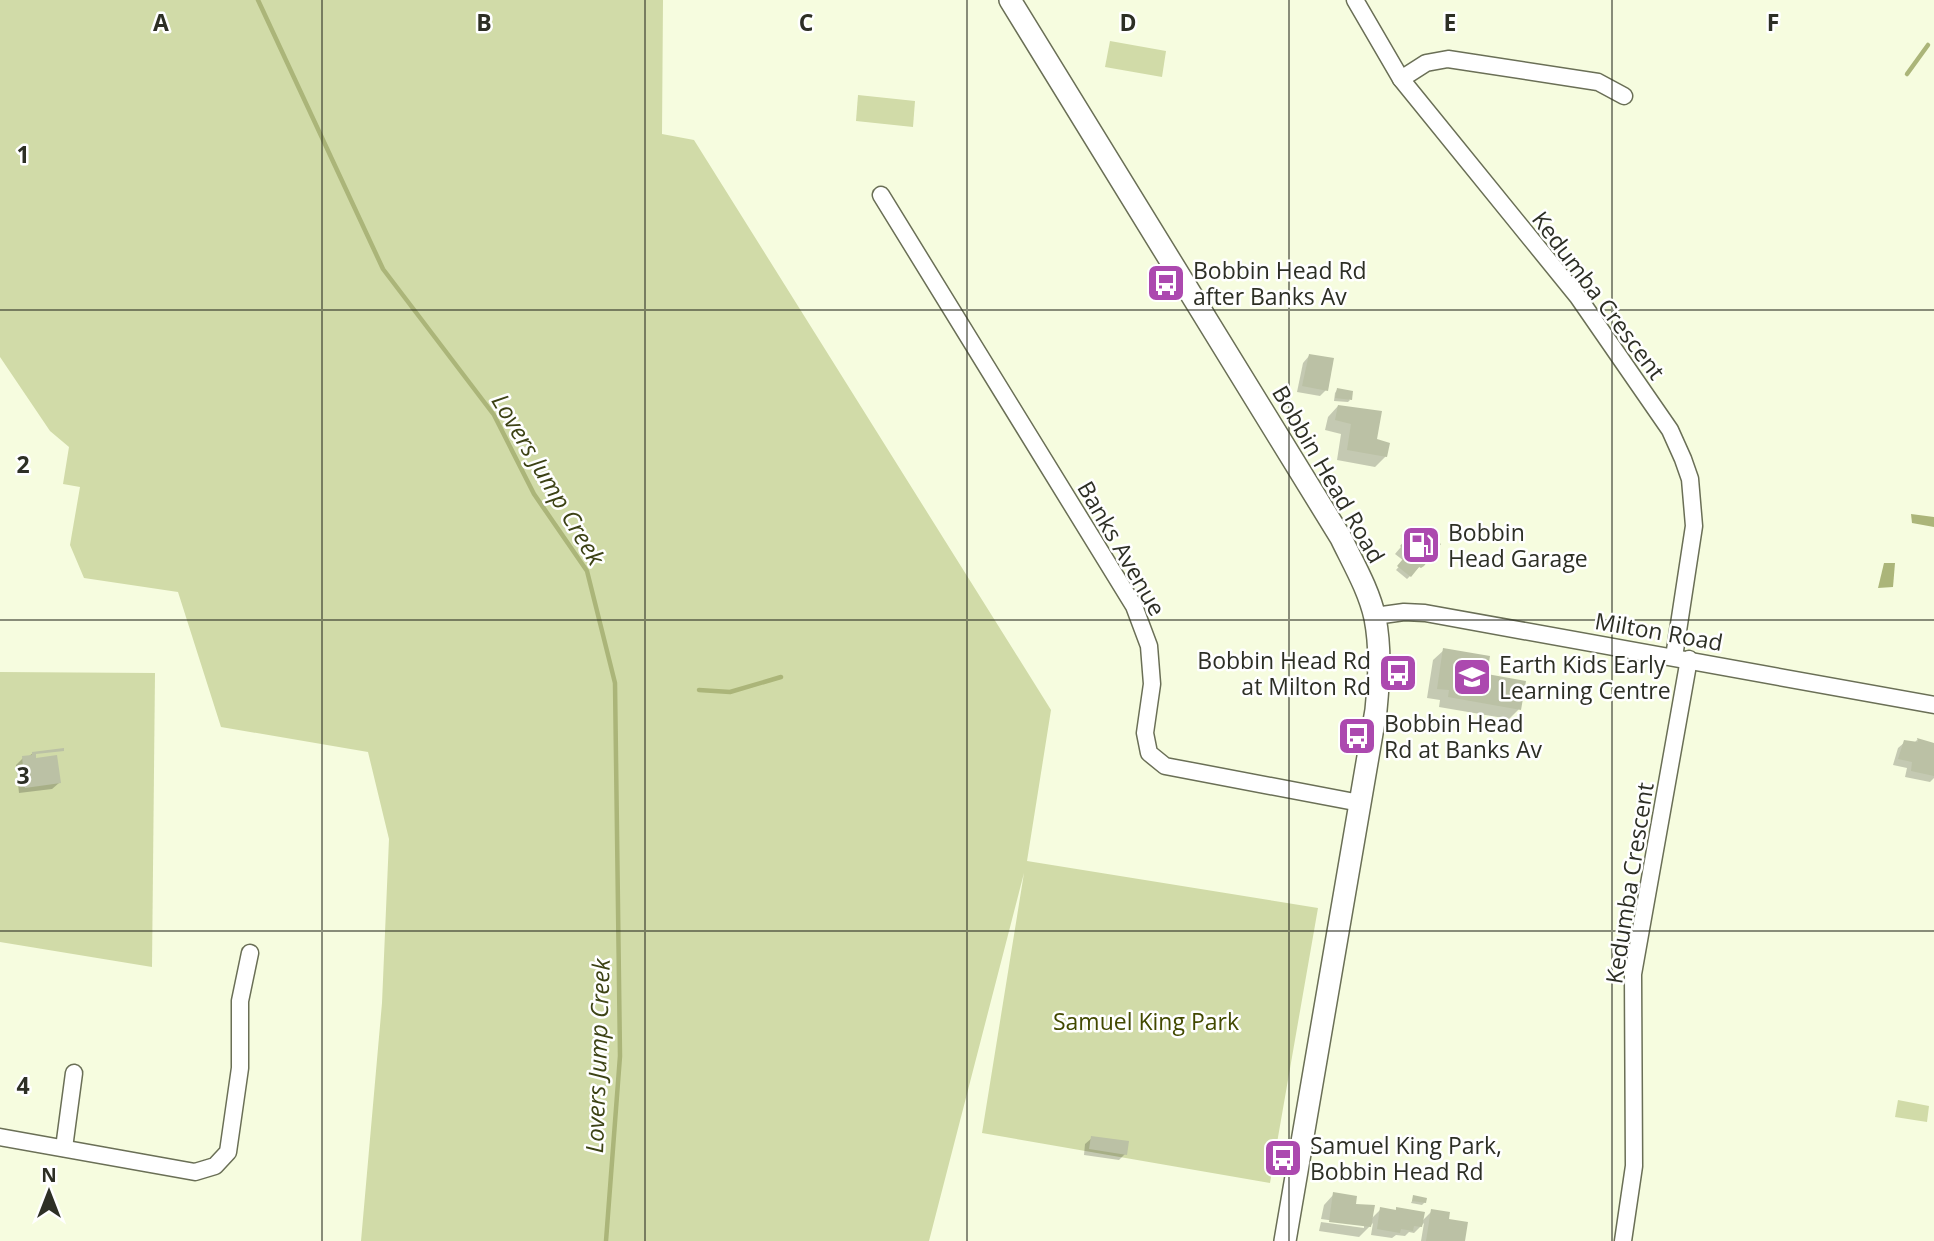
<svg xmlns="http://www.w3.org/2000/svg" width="1934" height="1241" viewBox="0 0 1934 1241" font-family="'Open Sans',sans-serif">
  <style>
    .green { fill: #d1dba8 }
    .water { fill: #abb579 }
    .shadow { fill: #0003 }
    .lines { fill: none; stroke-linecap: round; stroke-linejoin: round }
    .stream { stroke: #abb579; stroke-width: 4.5 }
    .building { fill: #bbc1a5 }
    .minor-casing { stroke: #6a6f56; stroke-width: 19 }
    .major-casing { stroke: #6a6f56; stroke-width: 24 }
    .minor { stroke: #fff; stroke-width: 16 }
    .major { stroke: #fff; stroke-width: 21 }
    .grid { fill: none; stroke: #2d2f25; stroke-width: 2; stroke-opacity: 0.55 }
    .labels { text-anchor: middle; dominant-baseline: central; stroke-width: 5; stroke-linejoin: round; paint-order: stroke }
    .poi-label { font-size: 23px; fill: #2d2f25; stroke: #fff; text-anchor: start }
    .street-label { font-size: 23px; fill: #2d2f25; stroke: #fff }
    .park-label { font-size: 23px; fill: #424900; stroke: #fff }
    .water-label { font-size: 24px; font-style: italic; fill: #3c4214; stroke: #fff }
    .grid-label { font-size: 23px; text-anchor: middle; font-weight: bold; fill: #2d2f25; stroke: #fff; stroke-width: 5; stroke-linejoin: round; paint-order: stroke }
  </style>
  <rect width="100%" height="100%" fill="#f6fcdf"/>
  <g class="green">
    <polygon points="0,0 663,0 662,134 694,140 1051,710 1027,861 1318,908 1270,1183 982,1133 1024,873 929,1241 361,1241 382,1003 389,839 368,752 221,727 178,592 84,578 70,545 80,487 63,484 69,447 50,431 0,357"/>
    <polygon points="1110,41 1166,51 1162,77 1105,67"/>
    <polygon points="858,95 915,101 913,127 856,121"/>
    <polygon points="0,672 155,673 152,967 0,942"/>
    <polygon points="1898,1100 1929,1106 1927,1122 1895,1117"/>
  </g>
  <g class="water">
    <polygon points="1911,514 1934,517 1934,527 1912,523"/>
    <polygon points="1884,563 1895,563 1893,587 1878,588"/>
  </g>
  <g class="shadow">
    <polygon points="1309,356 1326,390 1320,396 1297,392 1303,363"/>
    <polygon points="1337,390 1350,400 1348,402 1334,401 1335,393"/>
    <polygon points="1338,406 1375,441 1386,456 1375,467 1337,460 1341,434 1325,430 1328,417"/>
    <polygon points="1411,535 1422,564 1407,579 1396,570 1404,561 1395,554"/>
    <polygon points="1444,650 1485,676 1519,709 1509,719 1439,707 1440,700 1427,698 1433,660"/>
    <polygon points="1917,740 1934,744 1934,778 1930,782 1905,777 1907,768 1893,765 1898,748 1905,742 1914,743"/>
    <polygon points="33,753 35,760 59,783 52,789 19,793 16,765 23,758 28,757"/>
    <polygon points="1092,1138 1125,1154 1119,1160 1084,1155 1085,1144"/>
    <polygon points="1334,1194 1354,1205 1371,1219 1381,1209 1394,1211 1397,1209 1421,1222 1432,1211 1447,1221 1463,1241 1421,1241 1424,1223 1414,1233 1409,1232 1405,1236 1396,1235 1392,1238 1371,1235 1373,1223 1359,1237 1319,1231 1321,1222 1364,1228 1364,1225 1321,1219 1324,1205"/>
    <polygon points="1414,1197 1425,1202 1422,1205 1411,1203"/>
  </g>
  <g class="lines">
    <g class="stream">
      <polyline points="258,0 383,269 494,415 534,494 587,571 615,683 620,1056 606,1241"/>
      <polyline points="1907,74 1928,45"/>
      <polyline points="699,690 730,692 781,677"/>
    </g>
  </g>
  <g class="building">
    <polygon points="1309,354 1334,358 1328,391 1302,386"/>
    <polygon points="1337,388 1353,391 1352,400 1335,398"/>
    <polygon points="1338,405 1382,411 1377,439 1390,443 1387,457 1347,450 1351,424 1335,420"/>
    <polygon points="1417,526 1441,544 1424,566 1421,568 1419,567 1411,577 1397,566 1408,553 1400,546"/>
    <polygon points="1443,648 1490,656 1487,674 1526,681 1521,710 1448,697 1449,690 1437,689"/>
    <polygon points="1917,738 1934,743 1934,776 1911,771 1912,762 1898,759 1904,740 1918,742"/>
    <polygon points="64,748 64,751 36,754 36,758 57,755 61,783 25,788 22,756 32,755 32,752"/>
    <polygon points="1091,1136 1129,1141 1127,1155 1089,1149"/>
    <polygon points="1333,1192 1357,1196 1356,1204 1375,1205 1371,1227 1329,1222"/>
    <polygon points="1413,1195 1427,1198 1426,1203 1412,1201"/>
    <polygon points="1380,1207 1396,1210 1396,1207 1425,1212 1422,1227 1414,1226 1413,1231 1401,1229 1400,1233 1377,1229"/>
    <polygon points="1431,1209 1450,1212 1449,1219 1468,1222 1465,1241 1426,1241"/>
  </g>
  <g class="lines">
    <defs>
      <g id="minor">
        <polyline points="1355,0 1401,79 1578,297 1670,430 1683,459 1690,479 1694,526 1674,657"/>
        <polyline points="1401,79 1426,63 1448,59 1598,82 1624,96"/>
        <polyline points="881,195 1134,606 1149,646 1152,684 1145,733 1149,753 1165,766 1360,803"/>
        <polyline points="1375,616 1404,612 1425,613 1934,705"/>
        <polyline points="0,1137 195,1172 215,1166 228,1152 240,1068 240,1001 250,953"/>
        <polyline points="64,1148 74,1073"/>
        <polyline points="1623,1241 1634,1166 1633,974 1689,659"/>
      </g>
      <path id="major" d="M1010,0L1341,538C1353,563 1369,590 1375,618C1381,649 1379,679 1376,710L1285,1241"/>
    </defs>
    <use href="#minor" class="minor-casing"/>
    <use href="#major" class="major-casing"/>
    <use href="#minor" class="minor"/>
    <use href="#major" class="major"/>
  </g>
  <path class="grid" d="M322,0V1241M645,0V1241M967,0V1241M1289,0V1241M1612,0V1241M0,310H1934M0,620H1934M0,931H1934"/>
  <defs>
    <symbol id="bus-square" viewBox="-11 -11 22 22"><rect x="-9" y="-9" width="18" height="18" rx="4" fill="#ac49af" stroke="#fff"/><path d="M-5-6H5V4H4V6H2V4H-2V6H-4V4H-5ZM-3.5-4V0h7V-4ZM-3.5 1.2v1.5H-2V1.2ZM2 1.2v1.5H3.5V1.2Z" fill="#fff"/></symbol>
    <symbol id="fuel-square" viewBox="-11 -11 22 22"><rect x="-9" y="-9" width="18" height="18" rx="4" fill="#ac49af" stroke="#fff"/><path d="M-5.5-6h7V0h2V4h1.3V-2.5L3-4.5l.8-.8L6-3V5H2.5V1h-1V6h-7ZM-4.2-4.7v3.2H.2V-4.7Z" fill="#fff"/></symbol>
    <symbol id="school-square" viewBox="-11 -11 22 22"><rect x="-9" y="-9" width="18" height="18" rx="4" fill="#ac49af" stroke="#fff"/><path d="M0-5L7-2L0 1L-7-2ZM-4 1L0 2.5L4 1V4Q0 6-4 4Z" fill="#fff"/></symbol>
  </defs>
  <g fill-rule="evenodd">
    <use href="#bus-square" x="1144" y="261" width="44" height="44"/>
    <use href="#fuel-square" x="1399" y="523" width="44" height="44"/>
    <use href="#bus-square" x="1376" y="651" width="44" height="44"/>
    <use href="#school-square" x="1450" y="655" width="44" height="44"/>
    <use href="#bus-square" x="1335" y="714" width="44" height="44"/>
    <use href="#bus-square" x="1261" y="1136" width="44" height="44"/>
  </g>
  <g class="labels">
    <g class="poi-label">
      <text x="1193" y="270">Bobbin Head Rd<tspan x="1193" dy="26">after Banks Av</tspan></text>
      <text x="1448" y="532">Bobbin<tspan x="1448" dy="26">Head Garage</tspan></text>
      <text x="1371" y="660" text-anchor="end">Bobbin Head Rd<tspan x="1371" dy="26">at Milton Rd</tspan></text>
      <text x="1499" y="664">Earth Kids Early<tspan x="1499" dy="26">Learning Centre</tspan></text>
      <text x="1384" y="723">Bobbin Head<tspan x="1384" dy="26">Rd at Banks Av</tspan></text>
      <text x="1310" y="1145">Samuel King Park,<tspan x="1310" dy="26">Bobbin Head Rd</tspan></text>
    </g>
    <g class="street-label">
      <text transform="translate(1599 295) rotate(53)">Kedumba Crescent</text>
      <text transform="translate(1329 474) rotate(60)">Bobbin Head Road</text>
      <text transform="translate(1122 548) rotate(60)">Banks Avenue</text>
      <text transform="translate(1659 631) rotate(10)">Milton Road</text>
      <text transform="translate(1629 883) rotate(-81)">Kedumba Crescent</text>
    </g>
    <g class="park-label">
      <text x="1146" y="1021">Samuel King Park</text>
    </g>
    <g class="water-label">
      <text transform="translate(549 479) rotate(59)">Lovers Jump Creek</text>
      <text transform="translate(597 1056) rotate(-88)">Lovers Jump Creek</text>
    </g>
  </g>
  <g class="grid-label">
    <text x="161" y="31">A</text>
    <text x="484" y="31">B</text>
    <text x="806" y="31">C</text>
    <text x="1128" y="31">D</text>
    <text x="1450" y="31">E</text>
    <text x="1773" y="31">F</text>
    <text x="23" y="163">1</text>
    <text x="23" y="473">2</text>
    <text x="23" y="784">3</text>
    <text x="23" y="1094">4</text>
  </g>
  <g transform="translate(49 1192)" stroke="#ffffff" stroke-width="5" paint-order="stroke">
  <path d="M0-5L12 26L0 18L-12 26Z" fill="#2d2f25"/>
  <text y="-10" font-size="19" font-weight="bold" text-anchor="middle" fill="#2d2f25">N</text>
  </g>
</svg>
